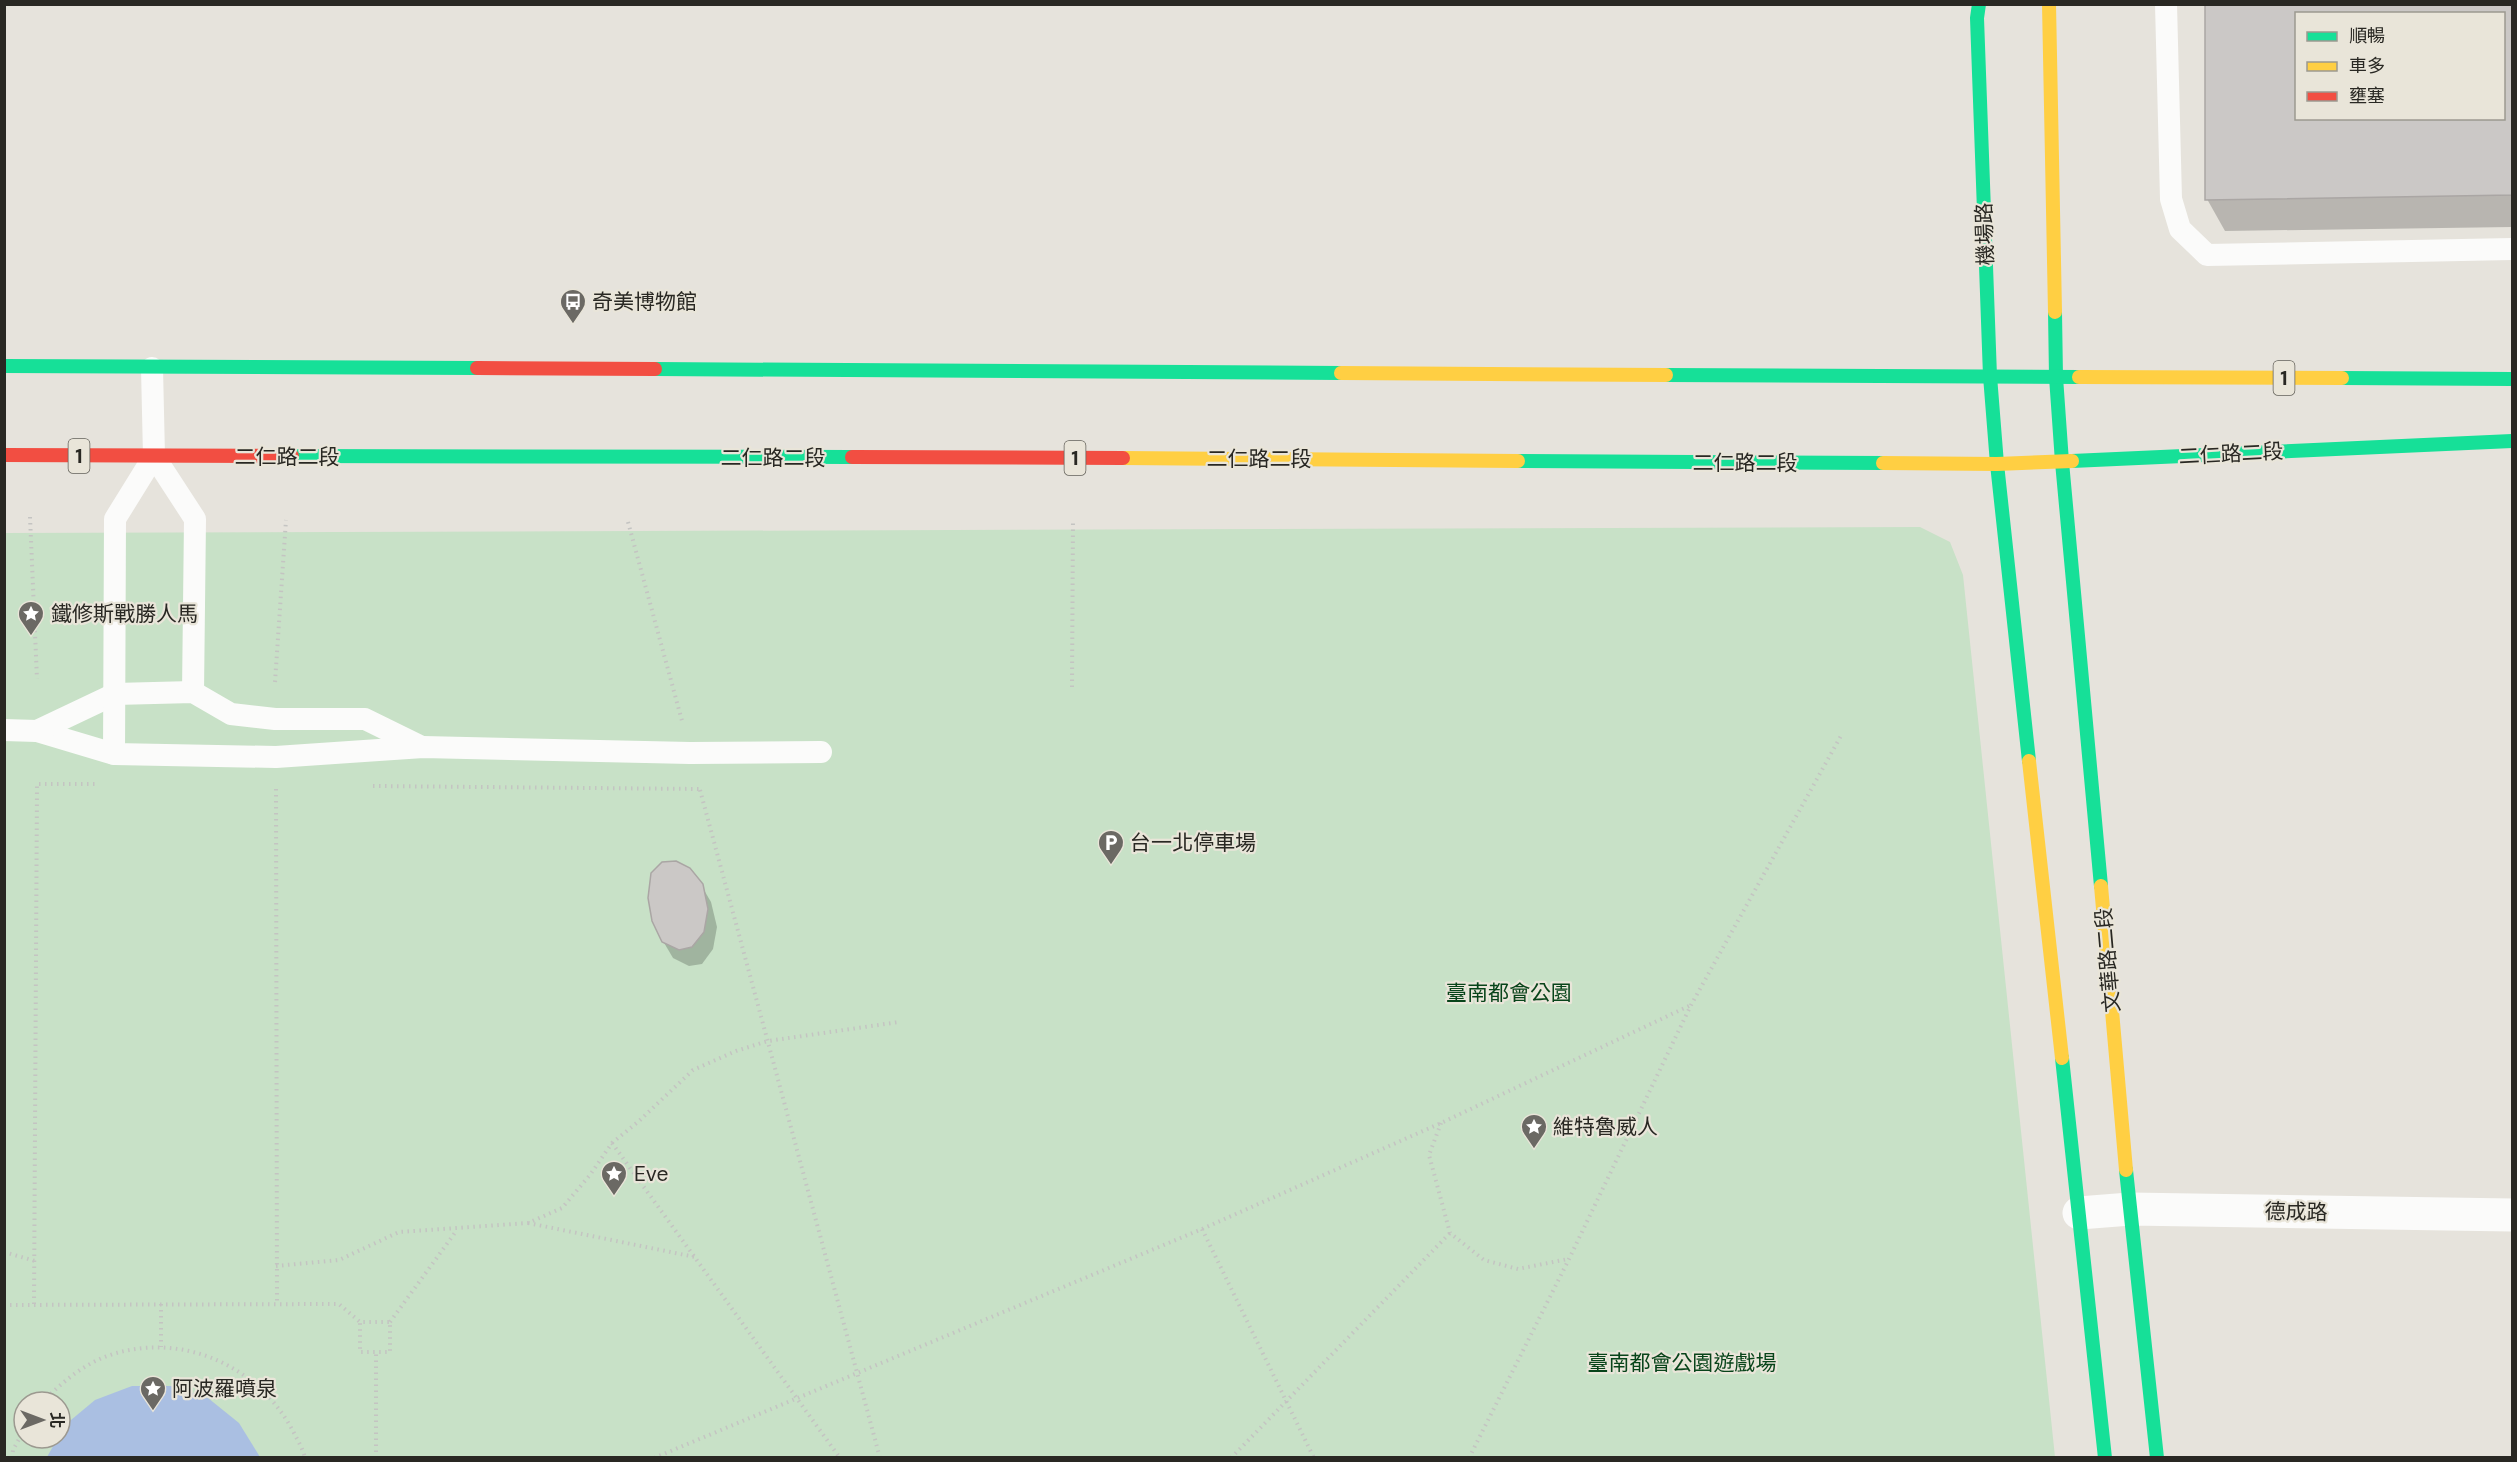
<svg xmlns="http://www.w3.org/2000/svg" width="2517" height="1462" viewBox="0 0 2517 1462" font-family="'DM Sans','Noto Sans TC',sans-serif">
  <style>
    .green { fill: #c8e1c7; fill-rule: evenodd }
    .water { fill: #aabfe2 }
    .shadow { fill: #0003; fill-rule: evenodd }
    .building { fill: #cbc8c6; stroke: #aaa6a4; stroke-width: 1.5; fill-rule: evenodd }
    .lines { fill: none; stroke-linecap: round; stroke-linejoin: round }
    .path { stroke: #c4c4c2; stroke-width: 4; stroke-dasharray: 1.5 4.5; stroke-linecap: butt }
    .lane { stroke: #fbfbfa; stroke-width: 22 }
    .street { stroke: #fbfbfa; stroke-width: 33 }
    .fast { stroke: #16e098; stroke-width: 14 }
    .slow { stroke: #ffcf43; stroke-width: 14 }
    .jam { stroke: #f24e42; stroke-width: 14 }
    .labels { text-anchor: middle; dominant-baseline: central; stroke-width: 4.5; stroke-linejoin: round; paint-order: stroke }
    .shield { fill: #e9e5d9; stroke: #63615a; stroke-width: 1.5 }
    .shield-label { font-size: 20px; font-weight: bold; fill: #292823 }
    .street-label { font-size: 21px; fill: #292823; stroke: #e9e5d9 }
    .poi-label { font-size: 21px; fill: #292823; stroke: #e9e5d9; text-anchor: start }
    .park-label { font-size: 21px; fill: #08441a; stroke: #e9e5d9 }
  </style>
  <rect width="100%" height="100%" fill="#e6e3dc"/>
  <path class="green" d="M1920,527L1950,542L1963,575L2055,1457H5L4,533ZM24,1402H60V1438H24Z"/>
  <polygon class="water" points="132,1386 171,1386 208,1398 239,1423 260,1457 47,1457 65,1425 95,1400"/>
  <g class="shadow">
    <path d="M2207,4H2512V227L2225,231L2207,199ZM2296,14H2504V118H2296Z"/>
    <polygon points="701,885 711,902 717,927 713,949 702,964 689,966 673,958 663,941"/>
  </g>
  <g class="building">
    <path d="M2205,4H2512V195L2205,200ZM2296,14H2504V118H2296Z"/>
    <polygon points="676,861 690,868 703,884 708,909 704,932 692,947 679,950 662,942 652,921 648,898 651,873 662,862"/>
  </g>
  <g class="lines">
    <g class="path">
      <polyline points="30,517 37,679"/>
      <polyline points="628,522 682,721"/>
      <polyline points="275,682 286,520"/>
      <polyline points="1072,687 1073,521"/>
      <polyline points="373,786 700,789"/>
      <polyline points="276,789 277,1304"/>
      <polyline points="700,790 880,1458"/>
      <polyline points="1441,1123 1429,1155 1450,1233 1484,1260 1518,1269 1568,1259"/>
      <polyline points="612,1143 840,1458"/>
      <polyline points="528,1223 695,1257"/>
      <polyline points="1202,1229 1314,1458"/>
      <polyline points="4,1252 35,1261"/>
      <polyline points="276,1266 339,1260 399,1232 528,1223 562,1208 590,1175 612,1143 639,1121 693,1070 736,1051 768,1041 899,1022"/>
      <polyline points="34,1304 37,784 95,784"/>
      <polyline points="161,1304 161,1347"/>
      <polyline points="4,1305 339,1304 360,1322 390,1322 390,1352 360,1352 360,1322"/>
      <polyline points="390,1322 457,1230"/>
      <path d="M42,1402C63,1382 84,1363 113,1354C185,1332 260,1367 294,1433C298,1441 303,1449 305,1458"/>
      <polyline points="12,1458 13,1450 24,1430"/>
      <polyline points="376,1458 376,1352"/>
      <polyline points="654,1458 1202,1229 1441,1123 1691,1005"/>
      <polyline points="1231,1458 1450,1233"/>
      <polyline points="1469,1458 1569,1259 1691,1005 1842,734"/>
    </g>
    <g class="lane">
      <polyline points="2166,4 2171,199 2180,229 2207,255 2512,249"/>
      <polyline points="152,368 154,456 195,519 193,692"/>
      <polyline points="4,730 37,731 114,754 276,757 423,747 690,753 821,752"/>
      <polyline points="37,731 115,694 193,692 231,714 275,719 365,719 422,747"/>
      <polyline points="114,754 115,519 154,456"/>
    </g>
    <polyline class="street" points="2079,1213 2130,1209 2512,1215"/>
    <g class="fast">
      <polyline points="1979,4 1977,18 1990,376 1997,464 2029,761"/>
      <polyline points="2055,312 2056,377 2062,462 2101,886"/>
      <polyline points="4,366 477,368"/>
      <polyline points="655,369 1341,373"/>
      <polyline points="1666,375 2079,377"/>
      <polyline points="2342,378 2512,379"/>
      <polyline points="292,456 852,457"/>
      <polyline points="1518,461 1883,463"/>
      <polyline points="2072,461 2512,441"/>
      <polyline points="2062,1058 2105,1458"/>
      <polyline points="2126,1170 2157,1458"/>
    </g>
    <g class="slow">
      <polyline points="2049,4 2055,312"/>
      <polyline points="1341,373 1666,375"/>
      <polyline points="2079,377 2342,378"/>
      <polyline points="1123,458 1518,461"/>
      <polyline points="1883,463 1997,464 2072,461"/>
      <polyline points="2029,761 2062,1058"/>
      <polyline points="2101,886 2126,1170"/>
    </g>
    <g class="jam">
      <polyline points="477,368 655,369"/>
      <polyline points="4,455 292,456"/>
      <polyline points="852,457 1123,458"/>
    </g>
  </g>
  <defs>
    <symbol id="bus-pin" viewBox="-11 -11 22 30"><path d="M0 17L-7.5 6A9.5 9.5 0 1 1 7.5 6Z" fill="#6b6964" stroke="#e9e5d9"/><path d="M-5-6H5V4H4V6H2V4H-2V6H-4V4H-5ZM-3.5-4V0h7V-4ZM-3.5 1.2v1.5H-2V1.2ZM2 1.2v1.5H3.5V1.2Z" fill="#fff"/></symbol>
    <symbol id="sight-pin" viewBox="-11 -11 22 30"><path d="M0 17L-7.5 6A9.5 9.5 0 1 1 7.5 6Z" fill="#6b6964" stroke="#e9e5d9"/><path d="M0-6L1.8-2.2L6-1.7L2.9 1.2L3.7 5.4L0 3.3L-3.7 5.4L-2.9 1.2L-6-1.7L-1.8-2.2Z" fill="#fff"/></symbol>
    <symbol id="parking-pin" viewBox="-11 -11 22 30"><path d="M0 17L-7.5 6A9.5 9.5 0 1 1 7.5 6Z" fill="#6b6964" stroke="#e9e5d9"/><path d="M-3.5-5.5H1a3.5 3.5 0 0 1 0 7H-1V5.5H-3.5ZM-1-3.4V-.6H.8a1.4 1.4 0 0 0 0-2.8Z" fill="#fff"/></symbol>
  </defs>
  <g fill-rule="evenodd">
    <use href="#bus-pin" x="558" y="287" width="30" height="40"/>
    <use href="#sight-pin" x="16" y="599" width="30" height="40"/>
    <use href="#parking-pin" x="1096" y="828" width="30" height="40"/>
    <use href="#sight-pin" x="1519" y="1112" width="30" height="40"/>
    <use href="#sight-pin" x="599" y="1159" width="30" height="40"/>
    <use href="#sight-pin" x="138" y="1374" width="30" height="40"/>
  </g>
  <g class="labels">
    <g class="shield">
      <rect x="2273.5" y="361" width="21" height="34" rx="4.5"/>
      <rect x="68.5" y="439" width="21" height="34" rx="4.5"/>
      <rect x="1064.5" y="441" width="21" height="34" rx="4.5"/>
    </g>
    <g class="shield-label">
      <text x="2284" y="378">1</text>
      <text x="79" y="456">1</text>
      <text x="1075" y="458">1</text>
    </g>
    <g class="street-label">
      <text transform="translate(1985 234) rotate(-92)">機場路</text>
      <text transform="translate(2231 454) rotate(-3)">二仁路二段</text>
      <text x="287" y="457">二仁路二段</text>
      <text x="773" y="458">二仁路二段</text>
      <text x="1259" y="459">二仁路二段</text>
      <text x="1745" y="463">二仁路二段</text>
      <text transform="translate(2108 960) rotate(-95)">文華路二段</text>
      <text transform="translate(2296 1212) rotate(1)">德成路</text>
    </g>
    <g class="poi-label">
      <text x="592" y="302">奇美博物館</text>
      <text x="51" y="614">鐵修斯戰勝人馬</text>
      <text x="1130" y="843">台一北停車場</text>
      <text x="1553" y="1127">維特魯威人</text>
      <text x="634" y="1174">Eve</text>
      <text x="172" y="1389">阿波羅噴泉</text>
    </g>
    <g class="park-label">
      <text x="1509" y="993">臺南都會公園</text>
      <text x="1682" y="1363">臺南都會公園遊戲場</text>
    </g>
  </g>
  <rect width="2517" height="1462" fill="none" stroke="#292823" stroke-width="12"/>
  <rect x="2295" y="12" width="210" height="108" fill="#e9e5d9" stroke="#9c9990" stroke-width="1.5"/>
  <rect x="2307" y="32" width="30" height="9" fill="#16e098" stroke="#9c9990" stroke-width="1.5"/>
  <text x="2349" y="42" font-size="18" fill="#292823">順暢</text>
  <rect x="2307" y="62" width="30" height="9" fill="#ffcf43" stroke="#9c9990" stroke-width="1.5"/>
  <text x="2349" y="72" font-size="18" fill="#292823">車多</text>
  <rect x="2307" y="92" width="30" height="9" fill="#f24e42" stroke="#9c9990" stroke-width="1.5"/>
  <text x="2349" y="102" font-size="18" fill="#292823">壅塞</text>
  <g transform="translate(42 1420) rotate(90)"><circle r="28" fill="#e9e5d9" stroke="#9c9990" stroke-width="1.5"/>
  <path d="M0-4.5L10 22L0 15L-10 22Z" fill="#6b6964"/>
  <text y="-9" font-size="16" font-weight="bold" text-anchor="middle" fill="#292823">北</text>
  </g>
</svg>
